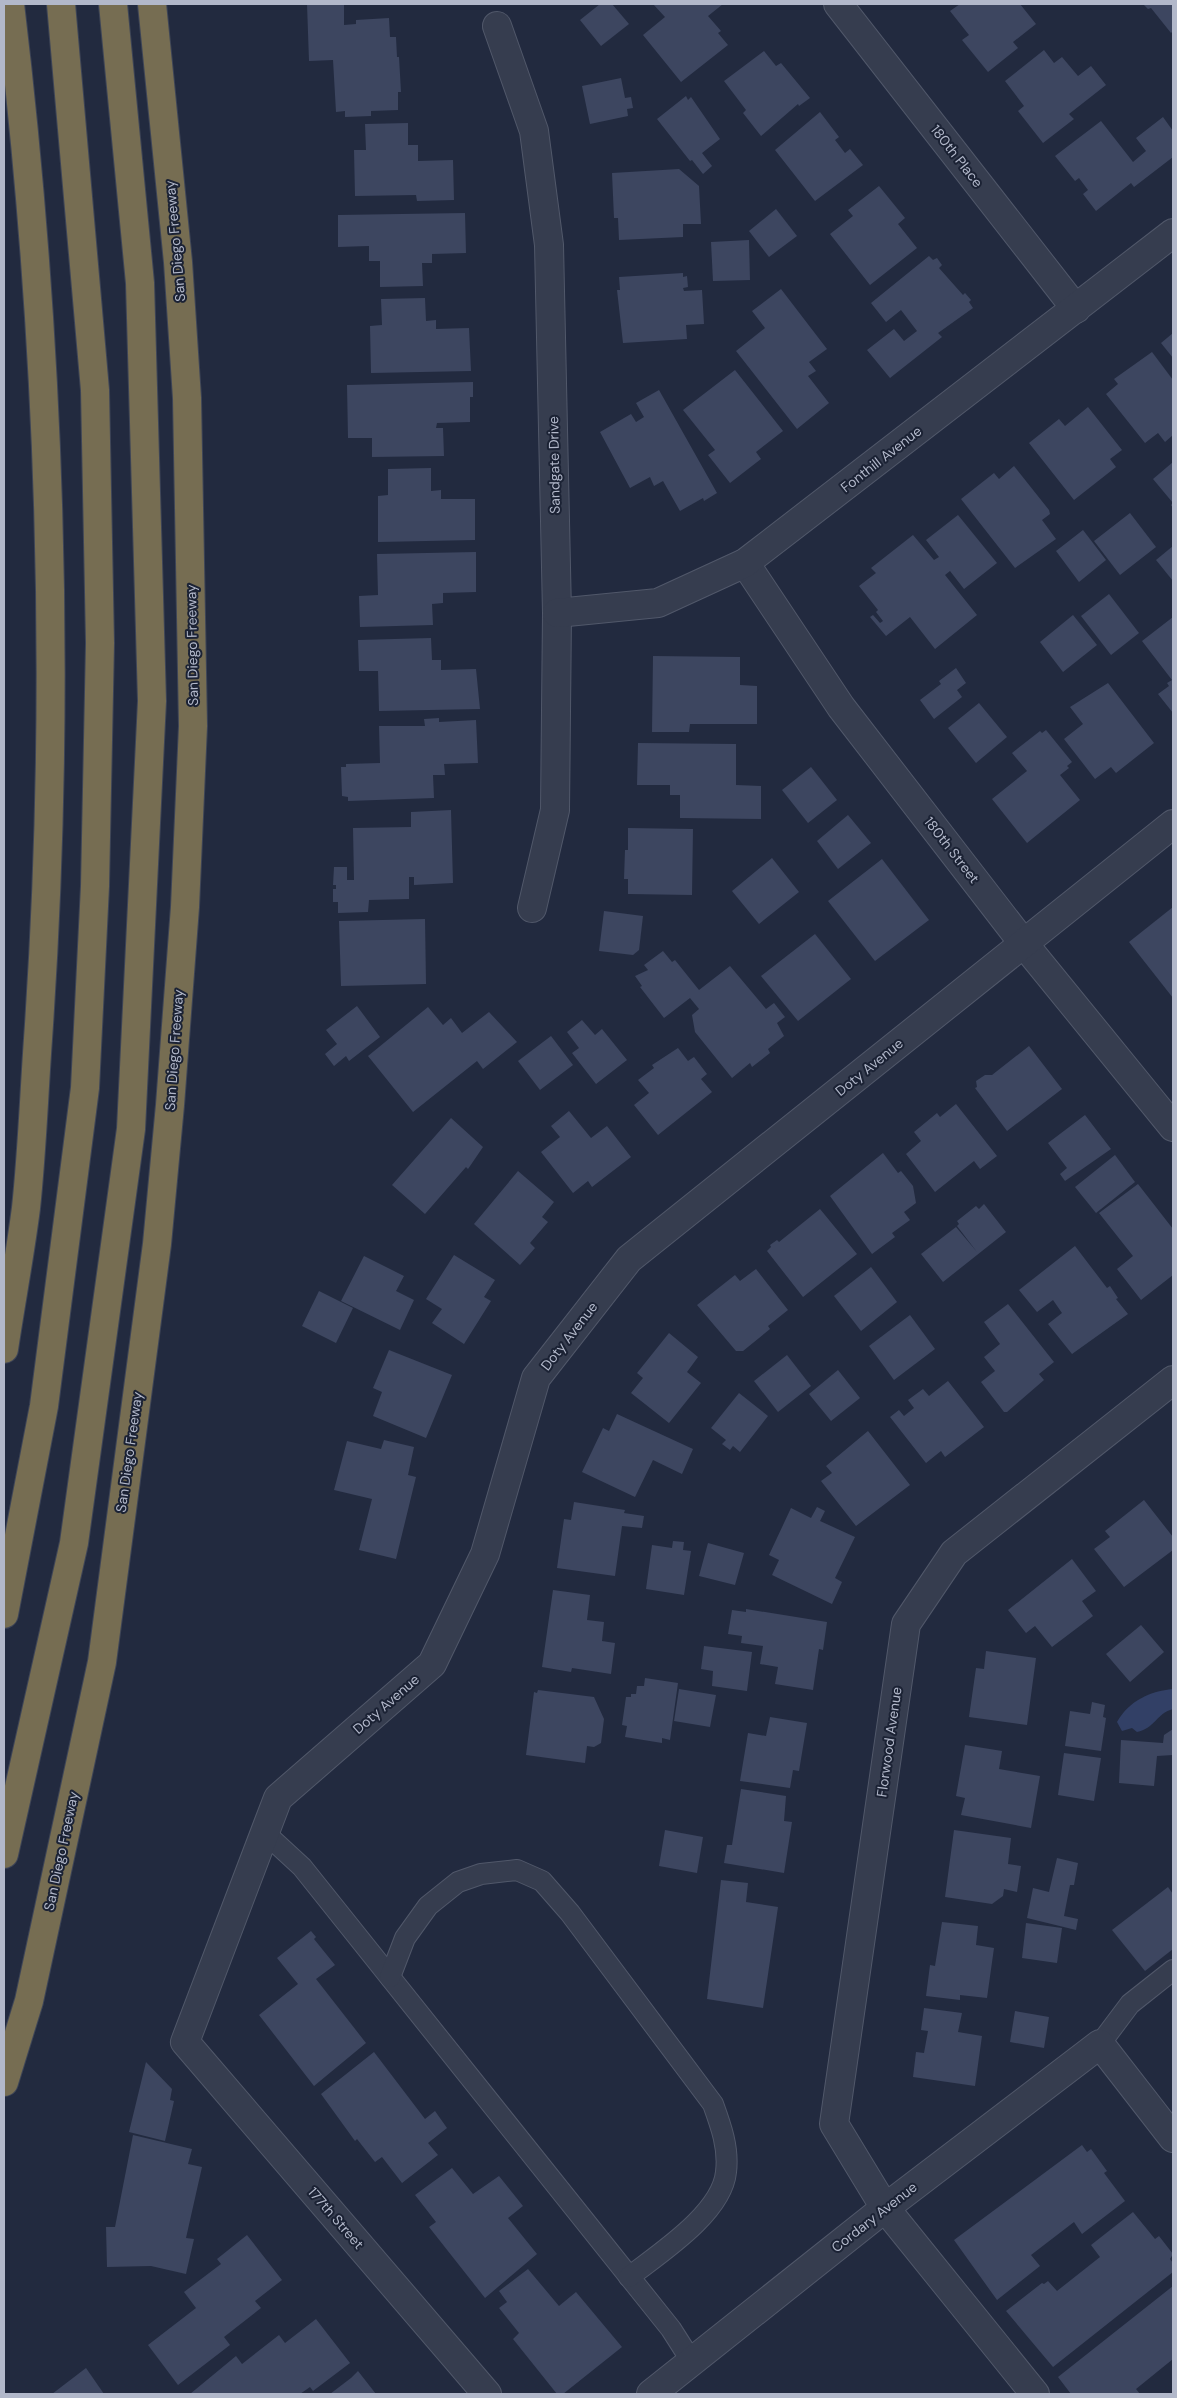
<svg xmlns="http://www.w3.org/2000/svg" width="1177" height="2398" viewBox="0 0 1177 2398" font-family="'DM Sans',sans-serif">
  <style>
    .water { fill: #324066 }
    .building { fill: #3d4660 }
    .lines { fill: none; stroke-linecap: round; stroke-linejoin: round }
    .service-casing { stroke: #51586a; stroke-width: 22 }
    .minor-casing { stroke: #51586a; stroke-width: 30 }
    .motorway-casing { stroke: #3e4557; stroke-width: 30 }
    .service { stroke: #363d4f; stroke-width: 20 }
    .minor { stroke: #363d4f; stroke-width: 28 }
    .motorway { stroke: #766d52; stroke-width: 28 }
    .labels { text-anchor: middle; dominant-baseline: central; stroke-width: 4; stroke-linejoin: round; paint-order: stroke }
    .street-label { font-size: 14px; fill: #b2b8ca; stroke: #1b2234 }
  </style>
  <rect width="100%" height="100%" fill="#222a3f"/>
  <path class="water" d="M1173,1689V1709C1157,1713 1154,1729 1137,1732L1132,1728L1122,1731L1117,1722C1129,1701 1150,1691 1173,1689Z"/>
  <g class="building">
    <polygon points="307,4 344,4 344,25 356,24 356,20 389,18 390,37 396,37 397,57 399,57 401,92 398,92 398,110 371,111 371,116 345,117 345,111 336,112 333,60 309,61"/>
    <polygon points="600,4 612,4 629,24 601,46 580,20"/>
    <polygon points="653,4 723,4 708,16 721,31 718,33 728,45 681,82 643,35 665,17"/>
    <polygon points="960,4 1020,4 1036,24 1013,42 1018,48 988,72 962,40 969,35 950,11"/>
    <polygon points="1143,4 1173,4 1173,31 1171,33 1151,8 1148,9"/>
    <polygon points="1044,50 1054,63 1062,57 1078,76 1091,66 1106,85 1069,114 1074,119 1043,143 1018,111 1024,106 1005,81"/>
    <polygon points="764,51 776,66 781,63 810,98 799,106 798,104 761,136 743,113 746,110 724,81"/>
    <polygon points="621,78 625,98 631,97 633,108 627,109 628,116 590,124 582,86"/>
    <polygon points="686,96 688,100 691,97 720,139 702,153 712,166 703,174 692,160 690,161 657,119"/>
    <polygon points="820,112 839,137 835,140 845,153 850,149 863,165 815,201 775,150"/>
    <polygon points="1163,117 1173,131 1173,157 1134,187 1131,183 1096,211 1083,194 1088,190 1079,178 1075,181 1055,156 1101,121 1133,162 1146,151 1136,138"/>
    <polygon points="408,123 408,145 418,145 418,161 453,160 454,200 417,201 416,195 355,196 354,150 366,150 365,124"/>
    <polygon points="679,169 699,186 701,224 683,224 683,237 619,240 618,218 614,218 612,173"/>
    <polygon points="879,186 905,218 898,224 917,248 870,285 830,234 853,216 848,210"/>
    <polygon points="776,209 797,236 769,257 749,231"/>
    <polygon points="465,213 466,253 432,254 432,263 422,263 423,286 380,287 380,261 369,261 369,246 338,247 338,215"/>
    <polygon points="749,240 750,280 713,281 711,242"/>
    <polygon points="929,256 933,260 937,258 942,265 939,268 963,295 965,293 971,300 969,302 973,308 938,333 942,337 890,378 867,350 894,329 904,341 917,331 901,310 886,322 871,303"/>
    <polygon points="683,273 683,277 687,276 688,287 683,288 684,291 702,290 704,324 686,325 687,339 623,343 617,290 620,290 619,277"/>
    <polygon points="781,289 827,349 809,362 816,371 808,376 829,403 797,429 736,351 765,328 752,311"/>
    <polygon points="425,298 426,321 436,320 436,329 469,328 471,371 371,373 370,326 382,325 381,299"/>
    <polygon points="1173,333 1173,358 1161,343"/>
    <polygon points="1152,352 1173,380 1173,435 1165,442 1158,433 1145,443 1106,394 1118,384 1114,379"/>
    <polygon points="735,370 783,431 756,452 761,459 730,483 708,455 715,450 683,410"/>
    <polygon points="473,382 473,397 470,397 470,422 437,423 436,428 443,428 444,456 372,457 372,438 348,438 347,385"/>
    <polygon points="659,390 717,493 704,501 703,498 680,511 663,481 654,486 650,477 630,488 600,432 631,414 636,422 644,417 636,403"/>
    <polygon points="1088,407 1122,450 1110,459 1116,467 1074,500 1029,443 1059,419 1065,426"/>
    <polygon points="1173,462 1173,508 1171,505 1173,503 1153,479"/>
    <polygon points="1014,466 1049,510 1050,514 1042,520 1056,539 1015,568 961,499 994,473 999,479"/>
    <polygon points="431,468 431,491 441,490 441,499 475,499 475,540 378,542 378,496 388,495 388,469"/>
    <polygon points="1130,513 1156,547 1120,575 1094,541"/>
    <polygon points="958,515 997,563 964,589 950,571 945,575 977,615 935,649 910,617 886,636 870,617 873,615 880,623 883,621 876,612 878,610 859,586 876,573 871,568 913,535 934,560 939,557 926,540"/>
    <polygon points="1083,530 1106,560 1079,582 1056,551"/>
    <polygon points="1173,546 1173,581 1156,560"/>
    <polygon points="476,552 476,592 443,593 443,603 432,604 433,625 360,627 359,596 378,595 377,554"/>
    <polygon points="1109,594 1139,633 1111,655 1081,616"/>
    <polygon points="1073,615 1097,645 1063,672 1040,642"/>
    <polygon points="1173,617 1173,713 1158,694 1169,686 1167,683 1172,680 1142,641"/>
    <polygon points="431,638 432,660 441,660 441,670 476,669 480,709 379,711 378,671 359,671 358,640"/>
    <polygon points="653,656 740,657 740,685 757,686 757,724 690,724 689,732 652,732"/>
    <polygon points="956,668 966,683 957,690 962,697 934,719 920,700 941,684 939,681"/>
    <polygon points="1108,683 1154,743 1116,773 1111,767 1095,779 1064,739 1083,724 1070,707"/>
    <polygon points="979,703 1007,737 976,763 948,728"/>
    <polygon points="439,718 439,722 476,720 478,763 444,764 445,775 433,775 434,798 348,801 348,797 342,796 341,767 346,767 346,764 380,763 379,726 425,726 424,719"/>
    <polygon points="1046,730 1072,762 1067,766 1069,768 1060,775 1080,800 1027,843 992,799 1027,771 1012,753 1040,731 1042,733"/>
    <polygon points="638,743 736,744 736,785 761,786 761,819 680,818 680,795 670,795 670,785 637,785"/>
    <polygon points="811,767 837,800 808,823 782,790"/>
    <polygon points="451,810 453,883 414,885 414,877 409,877 409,899 369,900 368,912 338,913 338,902 333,902 333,889 336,889 336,885 333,885 334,867 347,867 347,880 354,880 353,828 411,827 411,812"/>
    <polygon points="848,815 871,843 838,869 817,841"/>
    <polygon points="628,828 693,829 692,895 628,894 628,879 624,879 625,850 628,850"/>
    <polygon points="772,858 799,892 759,924 732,891"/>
    <polygon points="882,859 929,920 875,961 828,901"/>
    <polygon points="1173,907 1173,998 1129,942"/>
    <polygon points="604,911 643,916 639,950 633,955 599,951"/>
    <polygon points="425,919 426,984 341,986 339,921"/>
    <polygon points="815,934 851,979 798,1021 761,976"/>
    <polygon points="663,951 672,962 675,960 699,990 730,966 766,1009 774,1003 785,1017 777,1023 784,1036 768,1049 770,1053 752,1067 750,1063 732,1078 695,1032 692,1015 699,1009 690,998 664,1018 640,987 642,986 635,976 648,970 644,965"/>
    <polygon points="357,1006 380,1037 349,1061 346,1056 334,1066 325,1054 337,1044 326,1030"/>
    <polygon points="428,1007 443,1025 451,1018 462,1033 489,1012 517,1042 483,1069 477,1061 413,1112 368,1056"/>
    <polygon points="582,1020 595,1035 602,1029 627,1060 596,1084 572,1053 579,1048 567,1032"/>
    <polygon points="551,1036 573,1065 540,1090 518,1061"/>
    <polygon points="1029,1046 1062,1089 1007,1131 975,1088 977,1087 976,1081 985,1075 992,1075"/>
    <polygon points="678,1048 688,1061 694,1057 707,1074 701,1079 712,1092 658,1135 634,1105 649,1093 638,1080 654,1068 652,1065"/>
    <polygon points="956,1104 997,1156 980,1169 974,1161 935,1192 906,1154 921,1141 914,1132 937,1113 940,1117"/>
    <polygon points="569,1111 591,1138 607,1126 631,1157 592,1187 588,1181 573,1193 541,1152 560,1137 551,1126"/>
    <polygon points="1085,1115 1111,1149 1065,1181 1060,1174 1067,1168 1048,1143"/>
    <polygon points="451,1118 483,1147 468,1169 466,1167 425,1214 392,1185"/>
    <polygon points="883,1153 898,1173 901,1171 913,1186 916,1203 904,1212 910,1220 892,1233 895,1237 872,1254 830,1196"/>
    <polygon points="1115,1155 1135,1182 1096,1213 1075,1187"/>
    <polygon points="518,1171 554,1202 542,1217 548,1222 530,1243 535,1248 520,1265 474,1224"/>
    <polygon points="1138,1184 1173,1229 1173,1275 1141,1300 1117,1269 1133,1256 1099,1213"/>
    <polygon points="984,1204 1006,1232 943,1282 921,1254 956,1227 977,1252 957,1226 959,1224 957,1221 976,1206 979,1209"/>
    <polygon points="820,1209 857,1254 803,1297 767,1251 771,1247 770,1245 777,1240 779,1242"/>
    <polygon points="1075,1246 1107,1288 1110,1286 1118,1298 1116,1299 1128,1314 1072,1354 1048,1324 1062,1313 1053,1300 1037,1312 1019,1290"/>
    <polygon points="454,1255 495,1280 484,1297 491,1301 464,1344 432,1323 442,1309 426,1299"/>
    <polygon points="364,1256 404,1276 396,1291 414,1300 400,1330 341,1301"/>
    <polygon points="871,1267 897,1302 861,1331 834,1296"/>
    <polygon points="756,1269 788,1310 768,1326 770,1329 743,1351 736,1351 697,1305 735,1275 740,1281"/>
    <polygon points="319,1291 353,1308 336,1343 302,1326"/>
    <polygon points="1008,1304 1054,1362 1039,1374 1044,1380 1007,1412 1004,1412 981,1382 995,1371 984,1357 1000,1344 984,1322"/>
    <polygon points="910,1315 935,1349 894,1380 869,1346"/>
    <polygon points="669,1333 698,1357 687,1372 701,1383 669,1423 631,1393 643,1378 637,1373"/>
    <polygon points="389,1350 452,1375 426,1438 373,1416 382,1392 373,1388"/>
    <polygon points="787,1355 811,1386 778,1412 754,1381"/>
    <polygon points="838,1370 860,1398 831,1421 809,1394"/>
    <polygon points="948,1381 984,1427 945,1457 941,1451 926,1463 890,1417 899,1410 904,1416 914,1408 908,1400 923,1389 929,1396"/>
    <polygon points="739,1393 768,1416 740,1452 733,1446 730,1450 722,1444 726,1440 711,1428"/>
    <polygon points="617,1414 693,1449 682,1474 653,1460 635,1497 582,1472 603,1428 609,1431"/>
    <polygon points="868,1431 910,1485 856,1526 821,1481 832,1473 826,1466"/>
    <polygon points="384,1440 414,1447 408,1475 416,1477 396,1559 359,1550 372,1499 334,1490 347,1441 381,1449"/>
    <polygon points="1144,1500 1173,1537 1173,1550 1124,1587 1094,1549 1110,1537 1105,1531"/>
    <polygon points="574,1502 625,1510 624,1513 644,1516 642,1528 622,1526 615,1576 557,1568 564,1519 571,1520"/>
    <polygon points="817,1507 825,1511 820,1521 855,1537 835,1578 842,1582 832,1604 772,1575 779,1560 769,1555 791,1508 811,1518"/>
    <polygon points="673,1541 684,1542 683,1550 691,1551 684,1595 646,1589 652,1545 672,1548"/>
    <polygon points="708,1543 744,1553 735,1585 699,1576"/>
    <polygon points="1072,1559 1096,1591 1082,1601 1093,1616 1052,1647 1035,1626 1026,1633 1008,1610"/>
    <polygon points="553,1590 590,1595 587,1620 604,1622 602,1641 615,1643 611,1674 572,1668 571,1672 542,1667"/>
    <polygon points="746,1609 827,1622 823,1650 819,1649 813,1690 775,1684 778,1667 760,1664 763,1646 741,1643 742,1636 728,1634 732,1610 746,1612"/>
    <polygon points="1141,1625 1164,1652 1130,1682 1106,1654"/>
    <polygon points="704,1646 752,1652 747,1691 712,1686 713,1671 701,1669"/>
    <polygon points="986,1651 1036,1658 1027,1725 969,1717 976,1668 984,1669"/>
    <polygon points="645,1678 678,1683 670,1740 662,1738 662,1743 625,1737 627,1726 622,1725 626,1697 631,1697 631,1694 636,1694 637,1686 644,1686"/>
    <polygon points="679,1689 716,1695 710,1727 674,1721"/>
    <polygon points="538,1690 594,1697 604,1719 601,1743 594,1747 587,1746 585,1763 526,1755 534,1692 537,1693"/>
    <polygon points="1092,1702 1105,1705 1103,1717 1106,1718 1101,1751 1065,1746 1070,1711 1090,1714"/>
    <polygon points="770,1717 807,1723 799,1771 793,1770 790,1788 740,1781 748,1733 766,1736"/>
    <polygon points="1173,1729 1173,1755 1157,1756 1154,1786 1119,1783 1121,1740 1163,1743 1164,1735"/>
    <polygon points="965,1745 1002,1751 999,1769 1040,1776 1031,1828 961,1815 965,1798 956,1796"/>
    <polygon points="1064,1753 1101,1758 1094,1801 1058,1795"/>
    <polygon points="741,1789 786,1796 784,1821 792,1822 784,1873 724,1863 727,1845 732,1845"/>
    <polygon points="665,1830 703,1837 697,1873 659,1866"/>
    <polygon points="954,1830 1011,1838 1008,1864 1021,1866 1017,1892 1004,1889 1003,1896 992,1904 945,1897"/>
    <polygon points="1057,1858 1078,1863 1074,1885 1070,1885 1064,1916 1078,1919 1076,1930 1027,1918 1033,1888 1049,1892"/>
    <polygon points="721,1880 748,1883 746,1902 778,1907 763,2008 707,1999"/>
    <polygon points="1168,1887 1173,1894 1173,1949 1145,1971 1112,1930"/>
    <polygon points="942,1922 978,1926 976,1945 994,1948 987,1998 960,1995 960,2000 926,1996 930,1965 935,1966"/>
    <polygon points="1026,1923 1062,1928 1057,1963 1022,1958"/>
    <polygon points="311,1931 316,1937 314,1939 335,1965 316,1979 366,2043 314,2086 259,2015 298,1984 277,1958"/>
    <polygon points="924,2008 962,2013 958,2032 982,2036 975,2086 913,2077 916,2052 924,2053 928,2031 921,2030"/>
    <polygon points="1015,2011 1049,2017 1044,2048 1010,2042"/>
    <polygon points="374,2052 425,2119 435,2111 447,2128 428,2143 438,2155 402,2183 382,2157 375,2162 357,2139 355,2141 321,2094"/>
    <polygon points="146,2062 172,2089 170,2100 174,2101 165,2141 129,2132"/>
    <polygon points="133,2135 192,2149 188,2164 202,2167 186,2238 194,2239 186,2274 151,2266 107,2267 106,2227 115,2227"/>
    <polygon points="1082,2145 1087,2152 1091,2149 1107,2171 1104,2173 1125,2201 1082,2234 1074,2222 1031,2255 1040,2266 997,2300 954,2240"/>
    <polygon points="452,2168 473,2194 499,2176 523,2206 508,2218 537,2254 485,2298 429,2227 436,2222 415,2195"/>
    <polygon points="1133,2212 1155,2239 1159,2236 1173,2254 1170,2259 1173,2263 1173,2272 1053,2367 1006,2311 1042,2283 1044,2284 1048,2281 1057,2291 1100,2257 1091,2245"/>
    <polygon points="247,2235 282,2280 255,2301 261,2308 224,2337 230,2345 178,2385 148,2345 196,2308 184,2292 221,2264 217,2259"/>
    <polygon points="528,2269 559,2306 576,2292 622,2347 563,2394 557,2394 513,2339 519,2333 499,2308 507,2302 499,2291"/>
    <polygon points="1173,2286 1173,2359 1136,2389 1140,2394 1071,2394 1058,2377"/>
    <polygon points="316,2319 350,2363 313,2391 310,2387 300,2394 190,2394 236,2356 242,2364 279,2335 285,2343"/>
    <polygon points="86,2368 104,2394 52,2394"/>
    <polygon points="358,2371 376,2394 330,2394 351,2378"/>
  </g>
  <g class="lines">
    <defs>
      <g id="service">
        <polyline points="264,1832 302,1867 671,2329 692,2362"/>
        <path d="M390,1977L405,1938L428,1906L458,1882L481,1874L517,1870L542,1881L570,1913L713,2104C721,2126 729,2148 726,2172C722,2213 660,2253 629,2277"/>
        <polyline points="1100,2044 1130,2004 1173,1970"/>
      </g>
      <g id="minor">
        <polyline points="838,4 1076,309"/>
        <polyline points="497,26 534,131 549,245 557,613 555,810 532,908"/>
        <polyline points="745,563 841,707 1024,944 1173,1127"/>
        <polyline points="557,613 658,603 745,563 1173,233"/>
        <polyline points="487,2394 185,2042 278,1798 432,1664 485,1554 536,1378 629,1259 1173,824"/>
        <polyline points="651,2394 885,2208 1100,2044 1173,2138"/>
        <polyline points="1035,2394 885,2208 834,2124 906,1624 954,1553 1173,1380"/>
      </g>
      <g id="motorway">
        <path d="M4,1349C11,1302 20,1255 26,1208C32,1152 34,1095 38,1039C62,695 51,346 10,4"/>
        <polyline points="4,1614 44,1406 85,1088 95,886 100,643 95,390 61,4"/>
        <polyline points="4,1854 74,1543 131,1129 152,701 140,283 113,4"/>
        <polyline points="4,2082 29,2001 102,1662 157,1244 170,1105 185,907 193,726 187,398 178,262 152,4"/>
      </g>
    </defs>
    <use href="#service" class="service-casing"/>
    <use href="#minor" class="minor-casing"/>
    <use href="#motorway" class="motorway-casing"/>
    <use href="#service" class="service"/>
    <use href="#minor" class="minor"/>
    <use href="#motorway" class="motorway"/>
  </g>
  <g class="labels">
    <g class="street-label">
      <text transform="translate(957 156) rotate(52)">180th Place</text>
      <text transform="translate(175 241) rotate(-95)">San Diego Freeway</text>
      <text transform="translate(881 459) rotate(-38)">Fonthill Avenue</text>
      <text transform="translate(554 465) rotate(-91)">Sandgate Drive</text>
      <text transform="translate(192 645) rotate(-91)">San Diego Freeway</text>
      <text transform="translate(952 850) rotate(52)">180th Street</text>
      <text transform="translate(174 1050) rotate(-86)">San Diego Freeway</text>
      <text transform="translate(869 1067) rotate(-39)">Doty Avenue</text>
      <text transform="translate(569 1336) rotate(-52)">Doty Avenue</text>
      <text transform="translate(129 1452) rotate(-82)">San Diego Freeway</text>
      <text transform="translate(386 1704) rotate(-41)">Doty Avenue</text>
      <text transform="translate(889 1742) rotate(-82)">Florwood Avenue</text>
      <text transform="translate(61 1851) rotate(-78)">San Diego Freeway</text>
      <text transform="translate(874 2217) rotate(-38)">Cordary Avenue</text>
      <text transform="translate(336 2218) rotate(49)">177th Street</text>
    </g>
  </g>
  <rect width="1177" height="2398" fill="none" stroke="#b2b8ca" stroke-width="10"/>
</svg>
